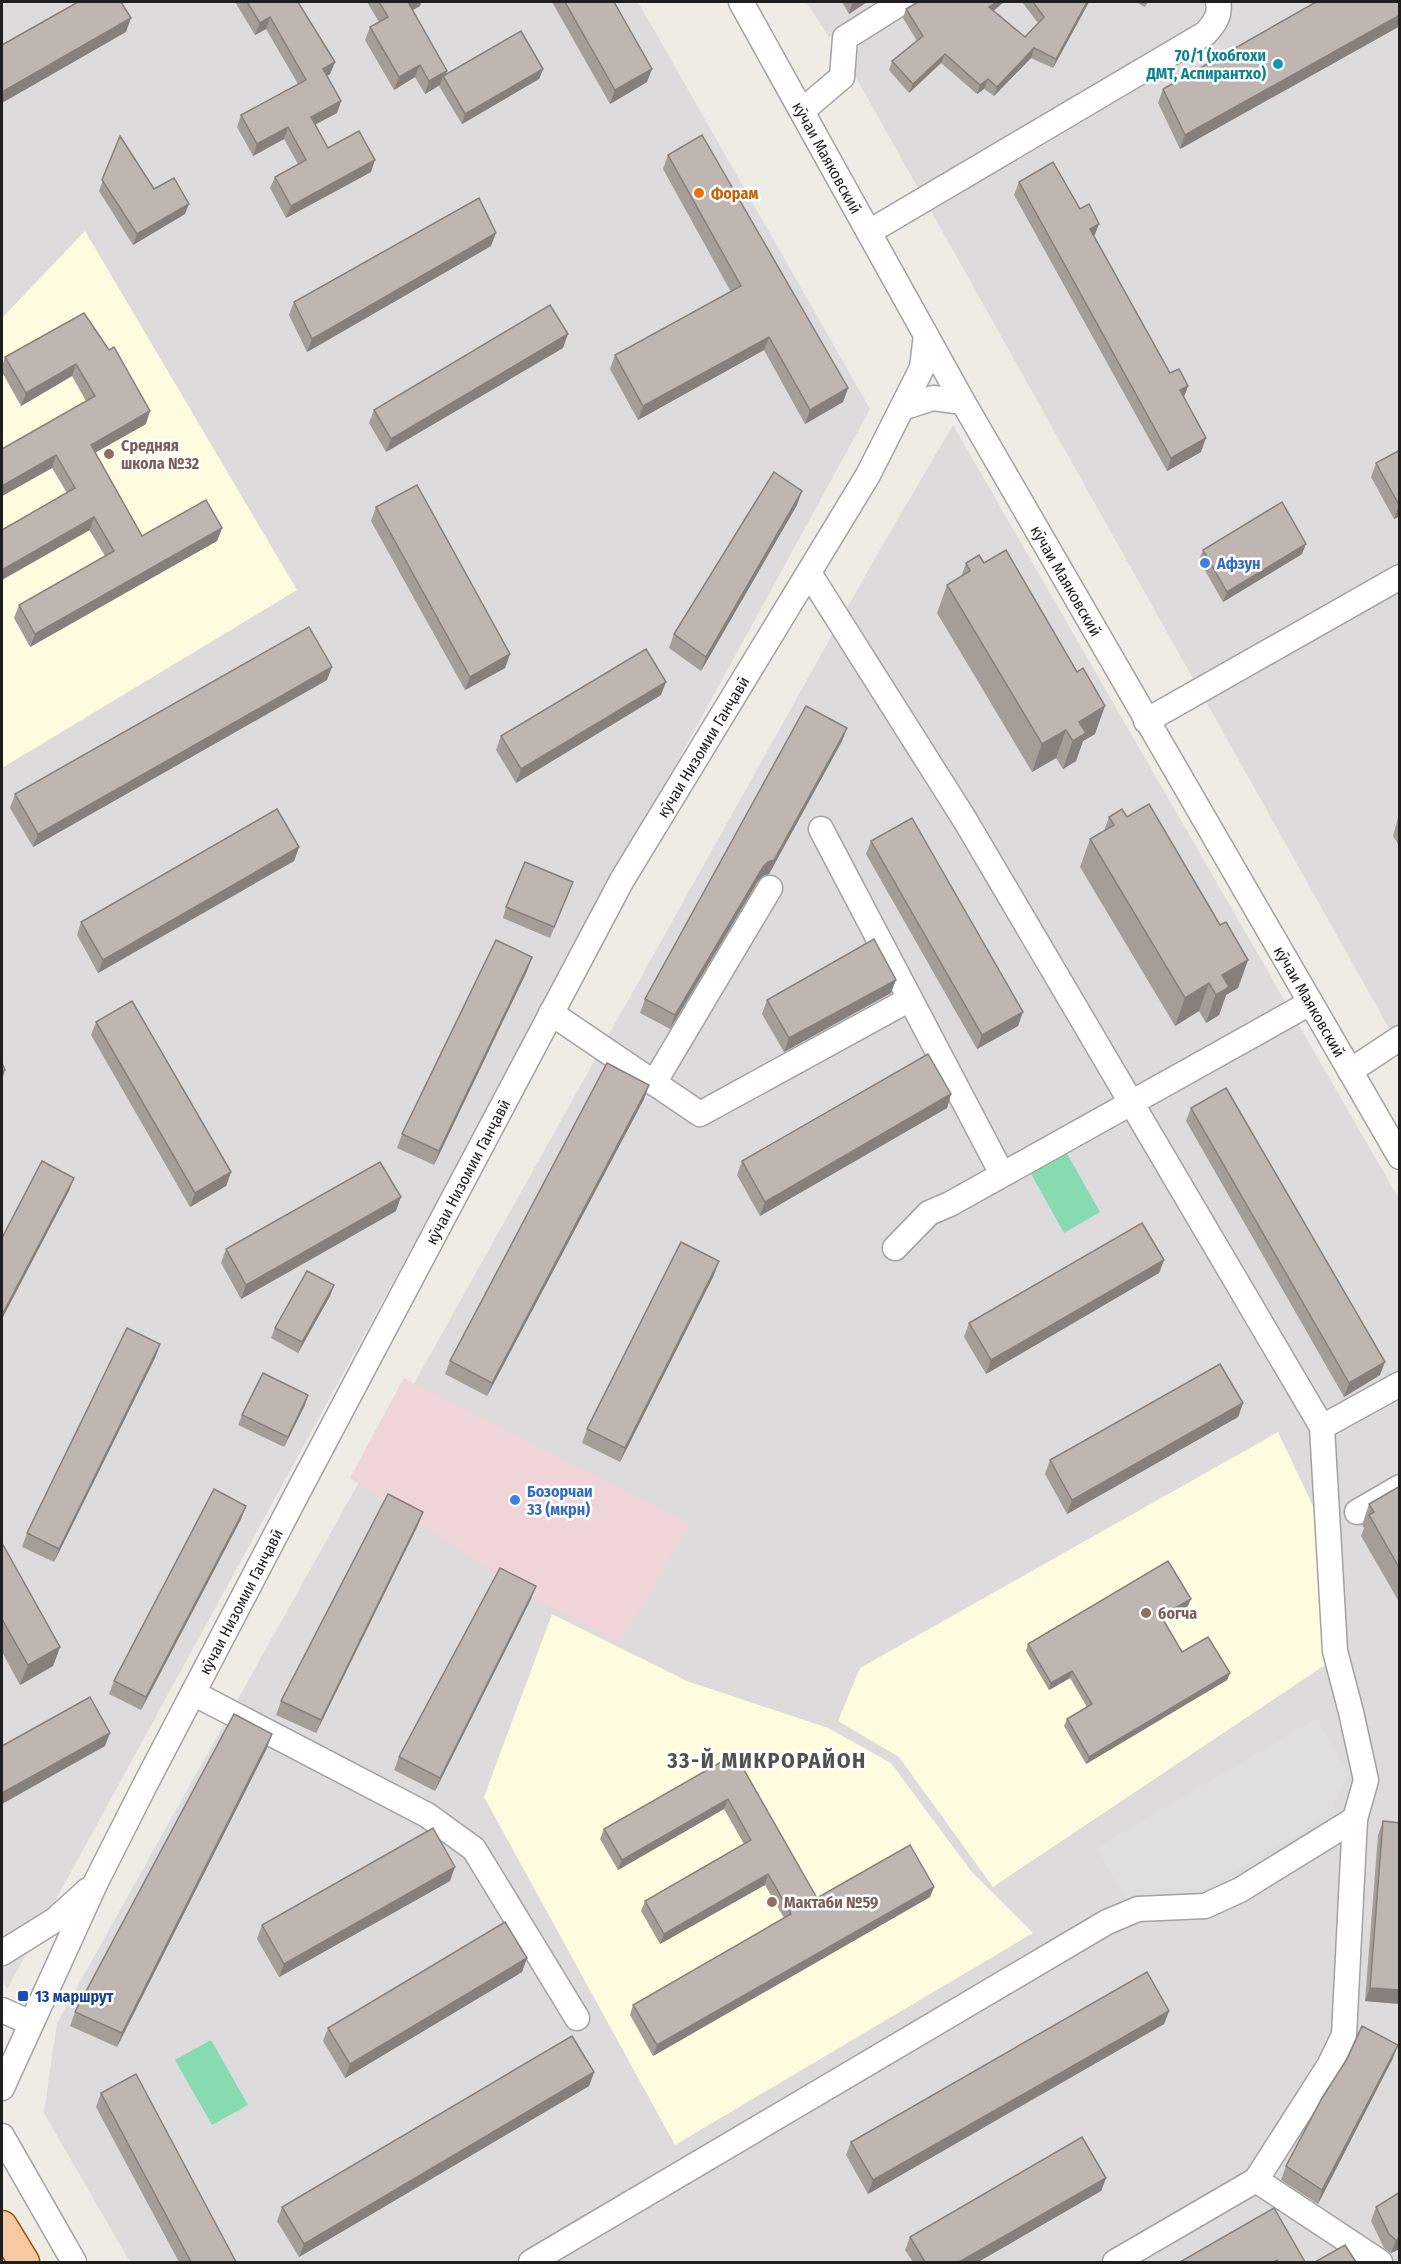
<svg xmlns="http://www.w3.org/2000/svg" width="1401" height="2264" viewBox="0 0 1401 2264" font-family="'Fira Sans Condensed',sans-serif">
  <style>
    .residential { fill: #dddbdc }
    .commercial { fill: #efd5d7 }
    .education { fill: #fefbdf }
    .pitch { fill: #86dbb1 }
    .parking { fill: #dedede }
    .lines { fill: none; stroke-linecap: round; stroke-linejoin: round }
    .minor-casing { stroke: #a2a2a2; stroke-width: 27 }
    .major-casing { stroke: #945505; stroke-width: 33 }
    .minor { stroke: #fff; stroke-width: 24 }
    .major { stroke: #f8c9a1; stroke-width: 30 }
    .wall { fill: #a59d98 }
    .shaded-wall { fill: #867f7c }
    .building { fill: #c0b6b1; stroke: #867f7c; stroke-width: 1.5 }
    .culture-dot { fill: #0f9aa8; stroke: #fff; stroke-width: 2 }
    .food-dot { fill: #e8710a; stroke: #fff; stroke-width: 2 }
    .education-dot { fill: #8d6e63; stroke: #fff; stroke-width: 2 }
    .shop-dot { fill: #3f7fe0; stroke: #fff; stroke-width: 2 }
    .transit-dot { fill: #1a4fb4; stroke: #fff; stroke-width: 2 }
    .labels { text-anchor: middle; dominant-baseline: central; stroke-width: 5; stroke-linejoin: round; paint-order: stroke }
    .culture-label { font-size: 16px; font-weight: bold; fill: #0d838f; stroke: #fff; text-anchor: end }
    .street-label { font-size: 16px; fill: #1e1e1e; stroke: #fff }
    .food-label { font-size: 16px; font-weight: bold; fill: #c56008; stroke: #fff; text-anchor: start }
    .education-label { font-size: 16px; font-weight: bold; fill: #785e54; stroke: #fff; text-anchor: start }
    .shop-label { font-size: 16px; font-weight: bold; fill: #366cbe; stroke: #fff; text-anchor: start }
    .transit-label { font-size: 16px; font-weight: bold; fill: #164399; stroke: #fff; text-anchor: start }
    .district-label { font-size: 22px; font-weight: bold; letter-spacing: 1.5px; fill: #515151; stroke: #fff }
  </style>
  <rect width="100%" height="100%" fill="#efebe5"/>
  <g class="residential">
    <polygon points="2,2 638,2 870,409 7,1989 2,1979"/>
    <polygon points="806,2 884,2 829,37"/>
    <polygon points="916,2 1399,2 1399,1046 853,72 861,37"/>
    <polygon points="953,425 1399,1199 1399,2262 130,2262 44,2113 57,2023 874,560"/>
  </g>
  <polygon class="commercial" points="404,1378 690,1523 620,1643 539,1601 350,1478"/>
  <g class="education">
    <polygon points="85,231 297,590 2,768 2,318"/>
    <polygon points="1278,1432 1340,1563 1328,1663 993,1887 899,1757 838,1721 860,1668"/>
    <polygon points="552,1614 687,1681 828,1728 891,1763 971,1871 1033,1933 675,2145 484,1797"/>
  </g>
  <g class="pitch">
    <polygon points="1066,1152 1100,1212 1064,1233 1030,1172"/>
    <polygon points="211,2040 248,2105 212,2125 175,2060"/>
  </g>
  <polygon class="parking" points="1317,1718 1349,1775 1328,1816 1143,1926 1096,1848"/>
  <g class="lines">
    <defs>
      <g id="minor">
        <path id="s1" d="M741,2L963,402L1400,1157"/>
        <polyline points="802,111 842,77 845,38 902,2"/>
        <path d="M869,232L1206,33C1214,24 1221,15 1218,2"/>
        <polyline points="902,408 933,398 963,402"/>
        <polyline points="809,573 965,820 1322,1427"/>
        <polyline points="1146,721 1400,577"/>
        <polyline points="821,829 1002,1174"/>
        <polyline points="551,1013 700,1114 910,999"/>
        <polyline points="1350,1071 1400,1038"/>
        <polyline points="654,1083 770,888"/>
        <polyline points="895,1248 929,1213 950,1204 1310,1003"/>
        <polyline points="1357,1512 1400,1487"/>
        <polyline points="193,1693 427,1815 474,1849 577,2018"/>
        <polyline points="2,1953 55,1920 88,1890"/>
        <polyline points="2,2010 31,2023"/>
        <path id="s2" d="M2,2088L96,1882L145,1785L298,1492L622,880L868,475L922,368L926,335"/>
        <polyline points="2,2136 74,2262"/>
        <polyline points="1256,2180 1380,2262"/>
        <polyline points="531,2262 1107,1922 1138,1909 1205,1906 1240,1890 1355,1819"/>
        <polyline points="1115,2262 1256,2180 1329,2066 1344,2035 1355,1819 1366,1780 1351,1712 1335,1651 1322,1427 1400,1384"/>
      </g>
      <polyline id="major" points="2,2226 24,2262"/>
    </defs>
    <use href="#minor" class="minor-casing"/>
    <use href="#major" class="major-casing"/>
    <use href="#minor" class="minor"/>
    <use href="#major" class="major"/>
  </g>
  <g class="wall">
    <polygon points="235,2 298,2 335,62 330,74 327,76 341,101 337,113 315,124 328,148 371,172 286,218 270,188 275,177 298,164 284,139 253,156 237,127 241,115 298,84 266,29 255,35"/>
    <polygon points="367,2 421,2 420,6 412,10 446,74 543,69 539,79 462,124 439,86 440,85 425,94 415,77 394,90 365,40 370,27 379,22"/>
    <polygon points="552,2 614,2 647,82 610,104"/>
    <polygon points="842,2 867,2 849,14"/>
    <polygon points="918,2 1004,2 993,11 1025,37 1038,23 1022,2 1089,2 1053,68 1031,58 994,96 984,89 977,94 941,63 909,93 889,70 892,61 917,41 903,18 906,9"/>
    <polygon points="1136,2 1148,2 1145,7"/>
    <polygon points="1400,2 1400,26 1180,149 1158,103 1163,89"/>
    <polygon points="120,136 154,189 185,214 133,245 99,191"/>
    <polygon points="668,155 848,388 843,402 805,424 764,350 638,420 610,369 615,355 731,292 663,169"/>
    <polygon points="1019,182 1094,236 1170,373 1188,386 1184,397 1201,452 1167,471 1014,195"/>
    <polygon points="491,246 307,352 289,315 294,302"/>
    <polygon points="84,313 146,424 95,452 142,536 222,528 217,541 30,647 14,618 19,605 105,556 52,468 2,496 86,401 72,376 21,406 2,372 2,367 5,357"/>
    <polygon points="563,348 386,452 369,423 374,410"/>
    <polygon points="1400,450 1400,516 1394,519 1371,477 1376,463"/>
    <polygon points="797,505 701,671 669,648 674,634"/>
    <polygon points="376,507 510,654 505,668 465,690 371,521"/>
    <polygon points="1203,550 1302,554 1223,602 1199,560"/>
    <polygon points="966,563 1095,734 1083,741 1076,761 1063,769 1056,758 1032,772 937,613 947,585 961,577"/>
    <polygon points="327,680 33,847 10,808 15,794"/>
    <polygon points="661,695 516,783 496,750 501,736"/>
    <polygon points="847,728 842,741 769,874 763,876 758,881 670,1029 640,1013 645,999"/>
    <polygon points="1400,810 1400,847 1393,836"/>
    <polygon points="1109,817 1127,817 1220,925 1248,960 1238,988 1226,995 1219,1015 1206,1023 1199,1011 1175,1026 1080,867 1090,839 1104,831"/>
    <polygon points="871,841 1018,1026 977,1049 866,854"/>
    <polygon points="299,847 294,861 98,973 77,935 81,922"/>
    <polygon points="569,892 550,938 503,918 506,907"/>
    <polygon points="532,957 527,971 434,1165 397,1148 402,1134"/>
    <polygon points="891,993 784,1052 762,1014 767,1000"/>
    <polygon points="96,1022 231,1172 226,1186 190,1207 91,1035"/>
    <polygon points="649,1085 644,1099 487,1396 445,1374 450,1361"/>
    <polygon points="951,1094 947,1108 760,1216 737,1175 742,1161"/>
    <polygon points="1191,1108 1380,1375 1344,1397 1186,1121"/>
    <polygon points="396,1211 241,1299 221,1263 226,1249"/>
    <polygon points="1164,1260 1159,1273 986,1374 964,1337 969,1323"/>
    <polygon points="714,1275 620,1462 582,1443 587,1429"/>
    <polygon points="334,1285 330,1296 298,1353 271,1338 275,1328"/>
    <polygon points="160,1344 155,1358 54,1562 22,1547 27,1533"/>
    <polygon points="1243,1403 1238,1417 1067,1514 1045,1474 1050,1460"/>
    <polygon points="305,1405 284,1447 238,1425 242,1415"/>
    <polygon points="1400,1486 1400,1599 1398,1600 1361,1536 1364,1528 1362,1525 1369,1504"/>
    <polygon points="246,1506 241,1519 141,1710 109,1694 114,1681"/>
    <polygon points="423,1512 418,1525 316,1733 276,1715 281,1701"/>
    <polygon points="2,1543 60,1647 53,1666 20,1685 2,1652"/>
    <polygon points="531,1599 435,1791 394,1770 399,1757"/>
    <polygon points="1188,1606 1163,1620 1182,1652 1230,1673 1227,1680 1086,1764 1064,1726 1067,1719 1087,1707 1070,1678 1049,1690 1026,1651 1028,1644"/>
    <polygon points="267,1748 117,2047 70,2026 75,2012"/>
    <polygon points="735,1754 817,1898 934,1887 930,1897 653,2056 630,2015 633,2005 784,1918 765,1885 660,1944 641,1911 645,1901 744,1844 724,1809 618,1870 600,1839 604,1829"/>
    <polygon points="1383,1821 1400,2004 1365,2001 1378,1835"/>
    <polygon points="450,1881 279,1977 257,1939 262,1925"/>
    <polygon points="527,1958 522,1972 345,2078 323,2041 328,2028"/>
    <polygon points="1169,2011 1164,2024 868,2194 846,2155 851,2142"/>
    <polygon points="1393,2058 1318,2204 1281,2180 1286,2166 1347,2059"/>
    <polygon points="594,2072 589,2086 299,2257 277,2221 282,2207"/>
    <polygon points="101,2093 236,2262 179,2262 96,2107"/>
    <polygon points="1106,2178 1101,2191 978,2262 913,2262 905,2250 910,2237"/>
    <polygon points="1400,2192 1400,2249 1391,2253 1384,2248 1371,2221 1376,2207"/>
  </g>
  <g class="shaded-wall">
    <polygon points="408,2 421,2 420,6 404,15"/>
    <polygon points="856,2 867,2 849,14 852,4"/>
    <polygon points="996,2 1004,2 986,17 989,7"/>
    <polygon points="1087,2 1089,2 1053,68 1056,59"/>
    <polygon points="1400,15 1400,26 1180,149 1185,135"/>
    <polygon points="270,17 266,29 255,35 260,23"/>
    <polygon points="131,18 126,32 2,103 2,92"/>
    <polygon points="1034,48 1031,58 994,96 997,87"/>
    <polygon points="945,54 941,63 909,93 913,84"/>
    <polygon points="335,62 330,74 319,81 323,69"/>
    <polygon points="420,65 415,77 394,90 399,77"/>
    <polygon points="543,69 539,79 462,124 465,114"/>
    <polygon points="652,69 647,82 610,104 615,90"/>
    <polygon points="447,71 444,78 443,76 440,85 425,94 429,81"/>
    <polygon points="988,79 984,89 977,94 980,85"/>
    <polygon points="341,101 337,113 307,129 311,117"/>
    <polygon points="288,127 284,139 253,156 257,144"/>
    <polygon points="375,160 371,172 286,218 291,206"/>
    <polygon points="189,204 185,214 133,245 137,234"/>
    <polygon points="1099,224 1094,237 1090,229"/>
    <polygon points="496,233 491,246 307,352 312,339"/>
    <polygon points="568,334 563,348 386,452 391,439"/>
    <polygon points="769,337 764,350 638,420 643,406"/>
    <polygon points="76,364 72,376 21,406 26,393"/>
    <polygon points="1188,386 1183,399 1180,390"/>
    <polygon points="848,388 843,402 805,424 810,410"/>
    <polygon points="150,411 146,424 86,458 91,445"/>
    <polygon points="1206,438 1201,452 1167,471 1171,458"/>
    <polygon points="56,455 52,468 2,496 2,486"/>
    <polygon points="802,491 797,505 701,671 706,657"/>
    <polygon points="1399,505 1400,516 1394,519"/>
    <polygon points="94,517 90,530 2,580 2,570"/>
    <polygon points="222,528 217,541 30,647 35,634"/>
    <polygon points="1306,544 1302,554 1223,602 1227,592"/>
    <polygon points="510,654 505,668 465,690 470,677"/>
    <polygon points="332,667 327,680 33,847 38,834"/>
    <polygon points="666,682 661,695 516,783 521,769"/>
    <polygon points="1105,706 1095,734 1083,741 1076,761 1063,769 1079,722"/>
    <polygon points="847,728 842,741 769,874 763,876 758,881 670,1029 675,1015"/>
    <polygon points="1066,730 1056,758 1032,772 1042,744"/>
    <polygon points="299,847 294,861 98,973 103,960"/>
    <polygon points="532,957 527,971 434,1165 439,1151"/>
    <polygon points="1248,960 1238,988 1226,995 1219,1015 1206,1023 1222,975"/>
    <polygon points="896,980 891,993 784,1052 789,1038"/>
    <polygon points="1209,983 1199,1011 1175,1026 1185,998"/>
    <polygon points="1023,1012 1018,1026 977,1049 982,1035"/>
    <polygon points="5,1070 2,1080 2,1072"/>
    <polygon points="649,1085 644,1099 487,1396 492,1383"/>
    <polygon points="951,1094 947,1108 760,1216 765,1202"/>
    <polygon points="231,1172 226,1186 190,1207 195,1193"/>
    <polygon points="74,1178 69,1191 2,1319 2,1315"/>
    <polygon points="401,1197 396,1211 241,1299 246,1285"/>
    <polygon points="1164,1260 1159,1273 986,1374 991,1360"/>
    <polygon points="719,1261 714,1275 620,1462 625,1448"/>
    <polygon points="334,1285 330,1296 298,1353 302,1342"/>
    <polygon points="160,1344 155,1358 54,1562 59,1549"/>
    <polygon points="1385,1362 1380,1375 1344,1397 1349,1383"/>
    <polygon points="308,1395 305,1405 284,1447 288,1437"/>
    <polygon points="1243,1403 1238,1417 1067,1514 1072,1500"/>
    <polygon points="246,1506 241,1519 141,1710 146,1697"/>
    <polygon points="423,1512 418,1525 316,1733 321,1720"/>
    <polygon points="536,1586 531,1599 435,1791 440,1778"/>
    <polygon points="1191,1599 1188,1606 1158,1623 1161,1616"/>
    <polygon points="60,1647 53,1666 20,1685 28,1665"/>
    <polygon points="1072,1671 1070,1678 1049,1690 1051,1683"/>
    <polygon points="1230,1673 1227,1680 1086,1764 1089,1757"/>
    <polygon points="110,1733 105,1746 2,1804 2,1793"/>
    <polygon points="272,1734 267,1748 117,2047 122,2033"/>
    <polygon points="728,1799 724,1809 618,1870 622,1860"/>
    <polygon points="455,1867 450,1881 279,1977 284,1964"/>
    <polygon points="768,1874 765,1885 660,1944 664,1934"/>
    <polygon points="934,1887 930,1897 653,2056 657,2045"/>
    <polygon points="527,1958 522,1972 345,2078 350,2064"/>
    <polygon points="1370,1988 1400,1990 1400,2004 1365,2001"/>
    <polygon points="1169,2011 1164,2024 868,2194 873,2180"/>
    <polygon points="1398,2045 1393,2058 1318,2204 1322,2190"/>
    <polygon points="594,2072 589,2086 299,2257 304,2244"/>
    <polygon points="1106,2178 1101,2191 978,2262 959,2262"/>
    <polygon points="1400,2238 1400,2249 1391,2253 1396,2240"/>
  </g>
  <g class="building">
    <polygon points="78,2 121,2 131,18 2,92 2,45"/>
    <polygon points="247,2 298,2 335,62 323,69 341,101 311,117 328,148 359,131 375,160 291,206 275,177 306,160 288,127 257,144 241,115 306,80 270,17 260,23"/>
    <polygon points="379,2 410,2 408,2 447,71 429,81 420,65 399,77 370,27 388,17"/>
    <polygon points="565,2 614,2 652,69 615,90"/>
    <polygon points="918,2 996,2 989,7 1025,37 1044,17 1033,2 1087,2 1056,59 1034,48 997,87 988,79 980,85 945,54 913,84 892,61 923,36 906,9"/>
    <polygon points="1316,2 1400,2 1400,15 1185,135 1163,89"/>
    <polygon points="521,31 543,69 465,114 443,76"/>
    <polygon points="702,135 848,388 810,410 769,337 643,406 615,355 741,286 668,155"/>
    <polygon points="120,136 154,189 174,178 189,204 137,234 102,180"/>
    <polygon points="1053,162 1080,209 1089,204 1099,224 1090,229 1170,373 1179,369 1188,386 1180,390 1206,438 1171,458 1019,182"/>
    <polygon points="479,198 496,233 312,339 294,302"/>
    <polygon points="550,305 568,334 391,439 374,410"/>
    <polygon points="84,313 109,350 114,347 150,411 91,445 142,536 206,500 222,528 35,634 19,605 114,551 94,517 2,570 2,530 75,488 56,455 2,486 2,449 95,396 76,364 26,393 5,357"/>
    <polygon points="1400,450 1400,505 1399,505 1376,463"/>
    <polygon points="774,472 802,491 706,657 674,634"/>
    <polygon points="417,485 510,654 470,677 376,507"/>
    <polygon points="1282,502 1306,544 1227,592 1203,550"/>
    <polygon points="1006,550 1077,672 1083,668 1105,706 1079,722 1086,733 1073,741 1066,730 1042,744 947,585 970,571 966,563 979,555 984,563"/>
    <polygon points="309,627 332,667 38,834 15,794"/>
    <polygon points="646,649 666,682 521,769 501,736"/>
    <polygon points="806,706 847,728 774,860 768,862 763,867 675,1015 645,999"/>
    <polygon points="1149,804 1220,925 1226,922 1248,960 1222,975 1229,987 1216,995 1209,983 1185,998 1090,839 1114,825 1109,817 1122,809 1127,817"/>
    <polygon points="277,809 299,847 103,960 81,922"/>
    <polygon points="912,818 1023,1012 982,1035 871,841"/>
    <polygon points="525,862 573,882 554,927 506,907"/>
    <polygon points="874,939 896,980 789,1038 767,1000"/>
    <polygon points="496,940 532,957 439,1151 402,1134"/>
    <polygon points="132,1001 231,1172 195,1193 96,1022"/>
    <polygon points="928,1054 951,1094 765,1202 742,1161"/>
    <polygon points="2,1063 5,1070 2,1072"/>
    <polygon points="607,1063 649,1085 492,1383 450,1361"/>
    <polygon points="1226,1088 1385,1362 1349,1383 1191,1108"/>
    <polygon points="42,1161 74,1178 2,1315 2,1238"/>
    <polygon points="380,1162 401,1197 246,1285 226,1249"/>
    <polygon points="1142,1223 1164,1260 991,1360 969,1323"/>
    <polygon points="681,1242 719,1261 625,1448 587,1429"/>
    <polygon points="307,1271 334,1285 302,1342 275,1328"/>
    <polygon points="127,1328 160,1344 59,1549 27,1533"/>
    <polygon points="1220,1364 1243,1403 1072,1500 1050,1460"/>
    <polygon points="263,1373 308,1395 288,1437 242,1415"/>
    <polygon points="1400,1486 1400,1569 1369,1515 1374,1512 1369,1504"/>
    <polygon points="214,1489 246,1506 146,1697 114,1681"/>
    <polygon points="388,1494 423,1512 321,1720 281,1701"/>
    <polygon points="2,1543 60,1647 28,1665 2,1619"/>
    <polygon points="1168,1561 1191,1599 1161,1616 1182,1652 1208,1637 1230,1673 1089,1757 1067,1719 1092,1704 1072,1671 1051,1683 1028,1644"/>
    <polygon points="500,1568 536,1586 440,1778 399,1757"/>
    <polygon points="90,1697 110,1733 2,1793 2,1746"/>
    <polygon points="234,1714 272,1734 122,2033 75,2012"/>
    <polygon points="735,1754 817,1898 910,1845 934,1887 657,2045 633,2005 791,1914 768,1874 664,1934 645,1901 751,1840 728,1799 622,1860 604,1829"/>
    <polygon points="1383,1821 1400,1823 1400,1990 1370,1988"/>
    <polygon points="433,1828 455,1867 284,1964 262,1925"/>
    <polygon points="505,1922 527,1958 350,2064 328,2028"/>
    <polygon points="1147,1972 1169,2011 873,2180 851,2142"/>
    <polygon points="1362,2026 1398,2045 1322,2190 1286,2166 1322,2098 1347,2059"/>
    <polygon points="572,2036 594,2072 304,2244 282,2207"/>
    <polygon points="136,2074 236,2262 191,2262 101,2093"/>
    <polygon points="1082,2137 1106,2178 959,2262 925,2262 910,2237"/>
    <polygon points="1400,2192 1400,2238 1396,2240 1389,2234 1376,2207"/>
    <polygon points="1274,2208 1305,2262 1278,2262 1277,2260 1273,2262 1180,2262"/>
    <polygon points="1345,2245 1356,2262 1315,2262"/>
  </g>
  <circle class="culture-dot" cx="1278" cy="64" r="6"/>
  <circle class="food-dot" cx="699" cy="193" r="6"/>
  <g class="education-dot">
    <circle cx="109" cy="454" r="6"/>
    <circle cx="1146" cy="1613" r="6"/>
    <circle cx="772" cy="1902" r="6"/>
  </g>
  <g class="shop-dot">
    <circle cx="1205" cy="563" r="6"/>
    <circle cx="515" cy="1500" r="6"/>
  </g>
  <rect class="transit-dot" x="17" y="1990" width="12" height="12" rx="3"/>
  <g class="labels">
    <g class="culture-label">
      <text x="1266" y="55">70/1 (хобгохи<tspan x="1266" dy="18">ДМТ, Аспирантхо)</tspan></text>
    </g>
    <g class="street-label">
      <text stroke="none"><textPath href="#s1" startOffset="178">кӯчаи Маяковский</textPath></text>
      <text stroke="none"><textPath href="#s1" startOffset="664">кӯчаи Маяковский</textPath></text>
      <text stroke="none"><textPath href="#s2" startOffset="1514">кӯчаи Низомии Ганҷавӣ</textPath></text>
      <text stroke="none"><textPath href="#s1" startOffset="1150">кӯчаи Маяковский</textPath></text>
      <text stroke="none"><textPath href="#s2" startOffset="1028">кӯчаи Низомии Ганҷавӣ</textPath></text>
      <text stroke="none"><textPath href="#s2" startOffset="542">кӯчаи Низомии Ганҷавӣ</textPath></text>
    </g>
    <g class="food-label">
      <text x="711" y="193">Форам</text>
    </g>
    <g class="education-label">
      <text x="121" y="445">Средняя<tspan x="121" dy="18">школа №32</tspan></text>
      <text x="1158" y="1613">богча</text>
      <text x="784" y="1902">Мактаби №59</text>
    </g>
    <g class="shop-label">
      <text x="1217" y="563">Афзун</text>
      <text x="527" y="1491">Бозорчаи<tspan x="527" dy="18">33 (мкрн)</tspan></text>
    </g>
    <g class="transit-label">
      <text x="35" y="1996">13 маршрут</text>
    </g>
    <g class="district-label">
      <text x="767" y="1760">33-Й МИКРОРАЙОН</text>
    </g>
  </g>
  <rect width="1401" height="2264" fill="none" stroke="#1e1e1e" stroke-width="6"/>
</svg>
